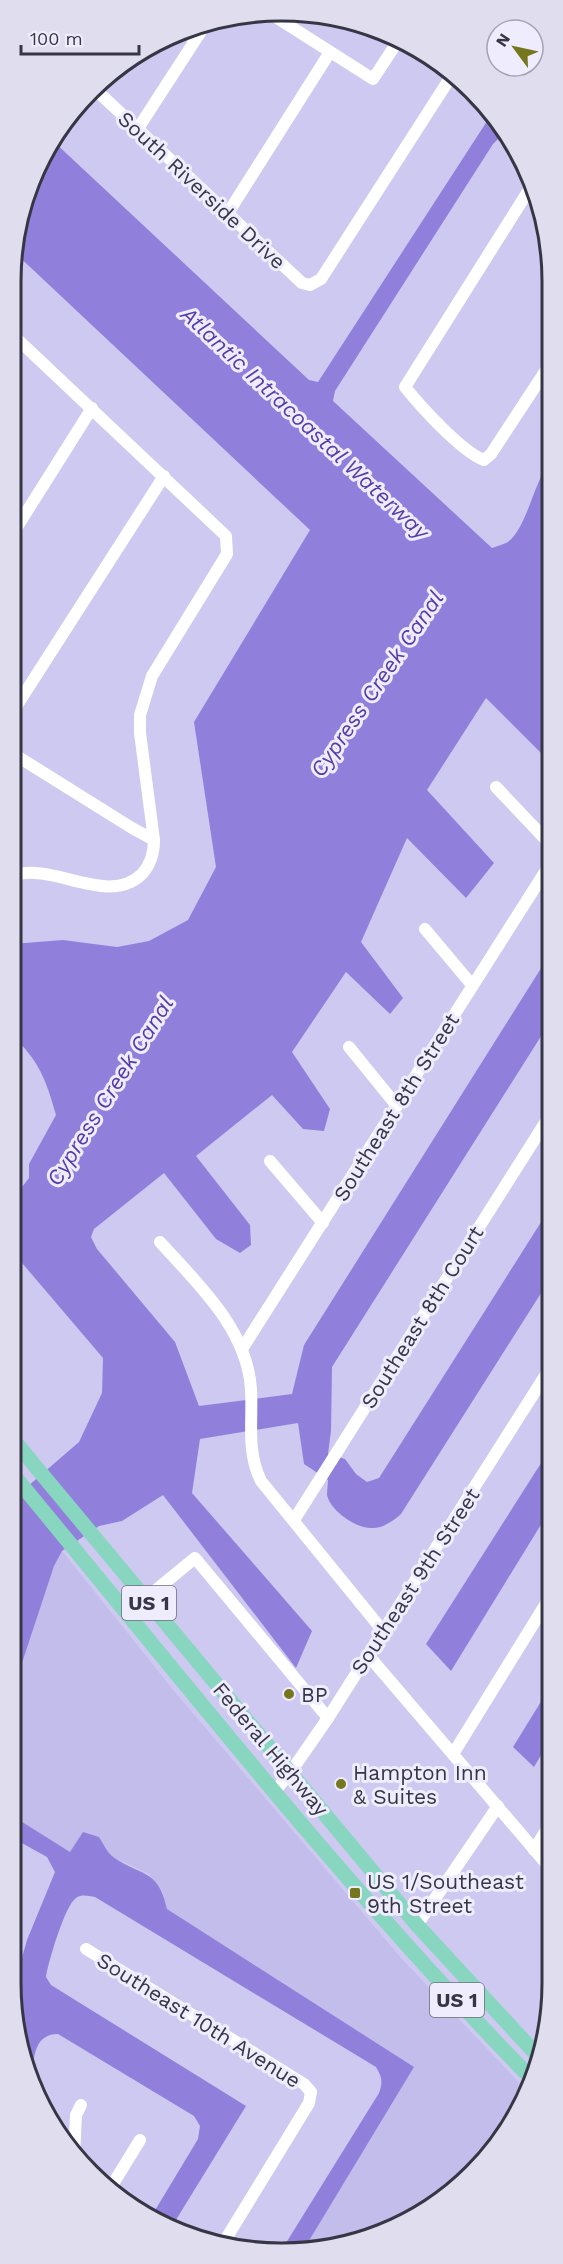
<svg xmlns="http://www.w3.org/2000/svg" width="563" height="2264" viewBox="0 0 563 2264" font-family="'Work Sans',sans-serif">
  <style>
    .built { fill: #c2bdeb }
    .water { fill: #9080dc }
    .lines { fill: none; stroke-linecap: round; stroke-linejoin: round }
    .minor { stroke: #fff; stroke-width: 12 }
    .major { stroke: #88d6c0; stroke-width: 15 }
    .poi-dot { fill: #75761d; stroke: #eeecfd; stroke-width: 2 }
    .labels { text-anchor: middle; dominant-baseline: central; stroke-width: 6; stroke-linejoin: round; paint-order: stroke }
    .shield { fill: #eeecfd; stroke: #6e6d7c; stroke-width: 1.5 }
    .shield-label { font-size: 20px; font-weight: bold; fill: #373645 }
    .street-label { font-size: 21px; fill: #373645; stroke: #eeecfd }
    .poi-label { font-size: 21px; fill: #373645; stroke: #eeecfd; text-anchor: start }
    .water-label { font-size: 22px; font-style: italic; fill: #573ca7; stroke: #eeecfd }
    .rim { fill: none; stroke: #373645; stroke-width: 3 }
  </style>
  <rect width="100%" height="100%" fill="#cdc9f0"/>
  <polygon class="built" points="62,1551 174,1691 401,1958 526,2090 516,2118 447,2197 352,2244 304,2249 414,2067 166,1909 163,1892 149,1874 111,1856 99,1837 71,1853 11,1815 11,1687 23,1660 54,1566"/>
  <g class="water">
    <path d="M491,115L504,133L493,144L335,391L333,401L492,548C497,546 502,545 506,543C526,532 534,481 550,461V762L486,698L427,790L494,863L466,898L407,838L361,942L403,998L390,1014L346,972L292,1052L330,1109L324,1131L303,1129L272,1095L196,1156L250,1225L251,1245L240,1253L216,1239L164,1173L94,1229L91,1237L97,1249L175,1342L199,1406L292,1394L304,1345L550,954V1022L332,1367L331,1431L328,1454L345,1459L356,1474L367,1482L379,1478L550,1208V1279L401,1514C393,1521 382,1529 371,1528C355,1528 330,1510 327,1495C327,1490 328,1484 328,1480L304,1464L298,1423L200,1439L192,1493L312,1631L296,1668L163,1495L122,1521L99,1526L62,1551L54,1566L23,1660L11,1687V1509L13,1499L79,1442L102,1393L103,1358L11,1250L12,1185L22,1187L29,1178V1164L56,1115C46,1079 39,1061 12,1035V944L63,940L117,947L149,941L188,920L216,867L194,722L310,530L13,251V246L47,146L52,140L309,380L318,382Z"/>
    <polygon points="550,1449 550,1510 451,1671 426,1644"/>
    <polygon points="550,1687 550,1740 534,1767 513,1747"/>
    <path d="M11,1815L70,1852L83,1832L99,1837C103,1843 107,1852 112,1856C140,1877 158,1867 167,1909L414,2067L304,2249L281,2251L379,2093C383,2082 382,2077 376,2067L95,1897C88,1896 82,1894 76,1898C65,1905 48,1963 46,1977L51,1985L246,2106L171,2228L161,2225L151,2217L198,2139L200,2126L194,2116L58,2034C31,2034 34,2064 31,2084L12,1993L27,1940L55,1872L47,1857L11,1837Z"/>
  </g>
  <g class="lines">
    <g class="minor">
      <polyline points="274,16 373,79 400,38"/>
      <polyline points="96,90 302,283 310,285 321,279 452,75"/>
      <polyline points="137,130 207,22"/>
      <path d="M532,185L405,387C421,407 462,452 484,460L491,454L550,364"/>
      <polyline points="228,213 330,52"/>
      <polyline points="12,535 92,408"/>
      <polyline points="12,713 164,476"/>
      <polyline points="12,753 132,828 154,840"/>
      <polyline points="496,787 550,844"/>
      <path d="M12,875C20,874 28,872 35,873C68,874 114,902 142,874C151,864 154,853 154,840L140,733V715L152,676L227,554L226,536L13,335"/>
      <polyline points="425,929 472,985"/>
      <polyline points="349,1047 397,1106"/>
      <polyline points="270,1161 323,1223"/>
      <path d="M160,1242C198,1284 247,1329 251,1389C253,1421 246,1451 261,1481L383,1631"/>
      <polyline points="242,1349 550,864"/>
      <polyline points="294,1520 550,1115"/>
      <polyline points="145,1599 195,1558 328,1718"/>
      <polyline points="368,1655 550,1868"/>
      <polyline points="453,1754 550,1597"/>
      <polyline points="275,1791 290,1773 328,1718 550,1368"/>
      <polyline points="534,1850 550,1824"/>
      <polyline points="417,1925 498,1806"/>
      <polyline points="86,1949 304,2084 311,2092 309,2103 224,2242"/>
      <polyline points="74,2156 76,2115 81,2105"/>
      <polyline points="111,2187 140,2140"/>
    </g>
    <g class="major">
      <polyline points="11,1437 417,1925 537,2055"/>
      <path d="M11,1472C180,1676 344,1887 530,2077"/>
    </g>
  </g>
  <g class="poi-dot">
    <circle cx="289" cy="1694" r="6"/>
    <circle cx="341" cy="1784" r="6"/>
    <rect x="349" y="1887" width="12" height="12" rx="3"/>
  </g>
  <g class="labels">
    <g class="shield">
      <rect x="122" y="1586" width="54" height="34" rx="4.5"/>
      <rect x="430" y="1983" width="54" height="34" rx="4.5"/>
    </g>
    <g class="shield-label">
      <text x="149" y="1603">US 1</text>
      <text x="457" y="2000">US 1</text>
    </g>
    <g class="street-label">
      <text transform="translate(202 190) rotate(43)">South Riverside Drive</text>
      <text transform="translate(396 1107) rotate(-58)">Southeast 8th Street</text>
      <text transform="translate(422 1317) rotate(-58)">Southeast 8th Court</text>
      <text transform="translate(415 1581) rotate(-57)">Southeast 9th Street</text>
      <text transform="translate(271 1749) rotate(50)">Federal Highway</text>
      <text transform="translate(199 2020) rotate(32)">Southeast 10th Avenue</text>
    </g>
    <g class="poi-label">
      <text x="301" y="1694">BP</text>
      <text x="353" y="1772">Hampton Inn<tspan x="353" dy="24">&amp; Suites</tspan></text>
      <text x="367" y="1881">US 1/Southeast<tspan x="367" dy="24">9th Street</tspan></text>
    </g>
    <g class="water-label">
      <text transform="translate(305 423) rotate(43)">Atlantic Intracoastal Waterway</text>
      <text transform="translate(377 684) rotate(-56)">Cypress Creek Canal</text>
      <text transform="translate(110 1091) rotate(-58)">Cypress Creek Canal</text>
    </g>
  </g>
  <path d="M0 0H563V2264H0ZM281 21H282A260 260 0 0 1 542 281V1983A260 260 0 0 1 282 2243H281A260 260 0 0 1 21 1983V281A260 260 0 0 1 281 21Z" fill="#dfddee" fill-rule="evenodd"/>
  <path class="rim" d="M281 21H282A260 260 0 0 1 542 281V1983A260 260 0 0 1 282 2243H281A260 260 0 0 1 21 1983V281A260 260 0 0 1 281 21Z"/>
  <g transform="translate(515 48) rotate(303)"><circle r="28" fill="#eeecfd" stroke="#a5a3b3" stroke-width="1.5"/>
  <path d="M0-4.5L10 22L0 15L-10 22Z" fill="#75761d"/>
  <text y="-9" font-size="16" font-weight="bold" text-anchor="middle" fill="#373645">N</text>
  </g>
  <path d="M21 45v9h118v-9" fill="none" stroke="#373645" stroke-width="3"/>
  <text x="30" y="45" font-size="18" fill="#373645" stroke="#eeecfd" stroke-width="4.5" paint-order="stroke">100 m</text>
</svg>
